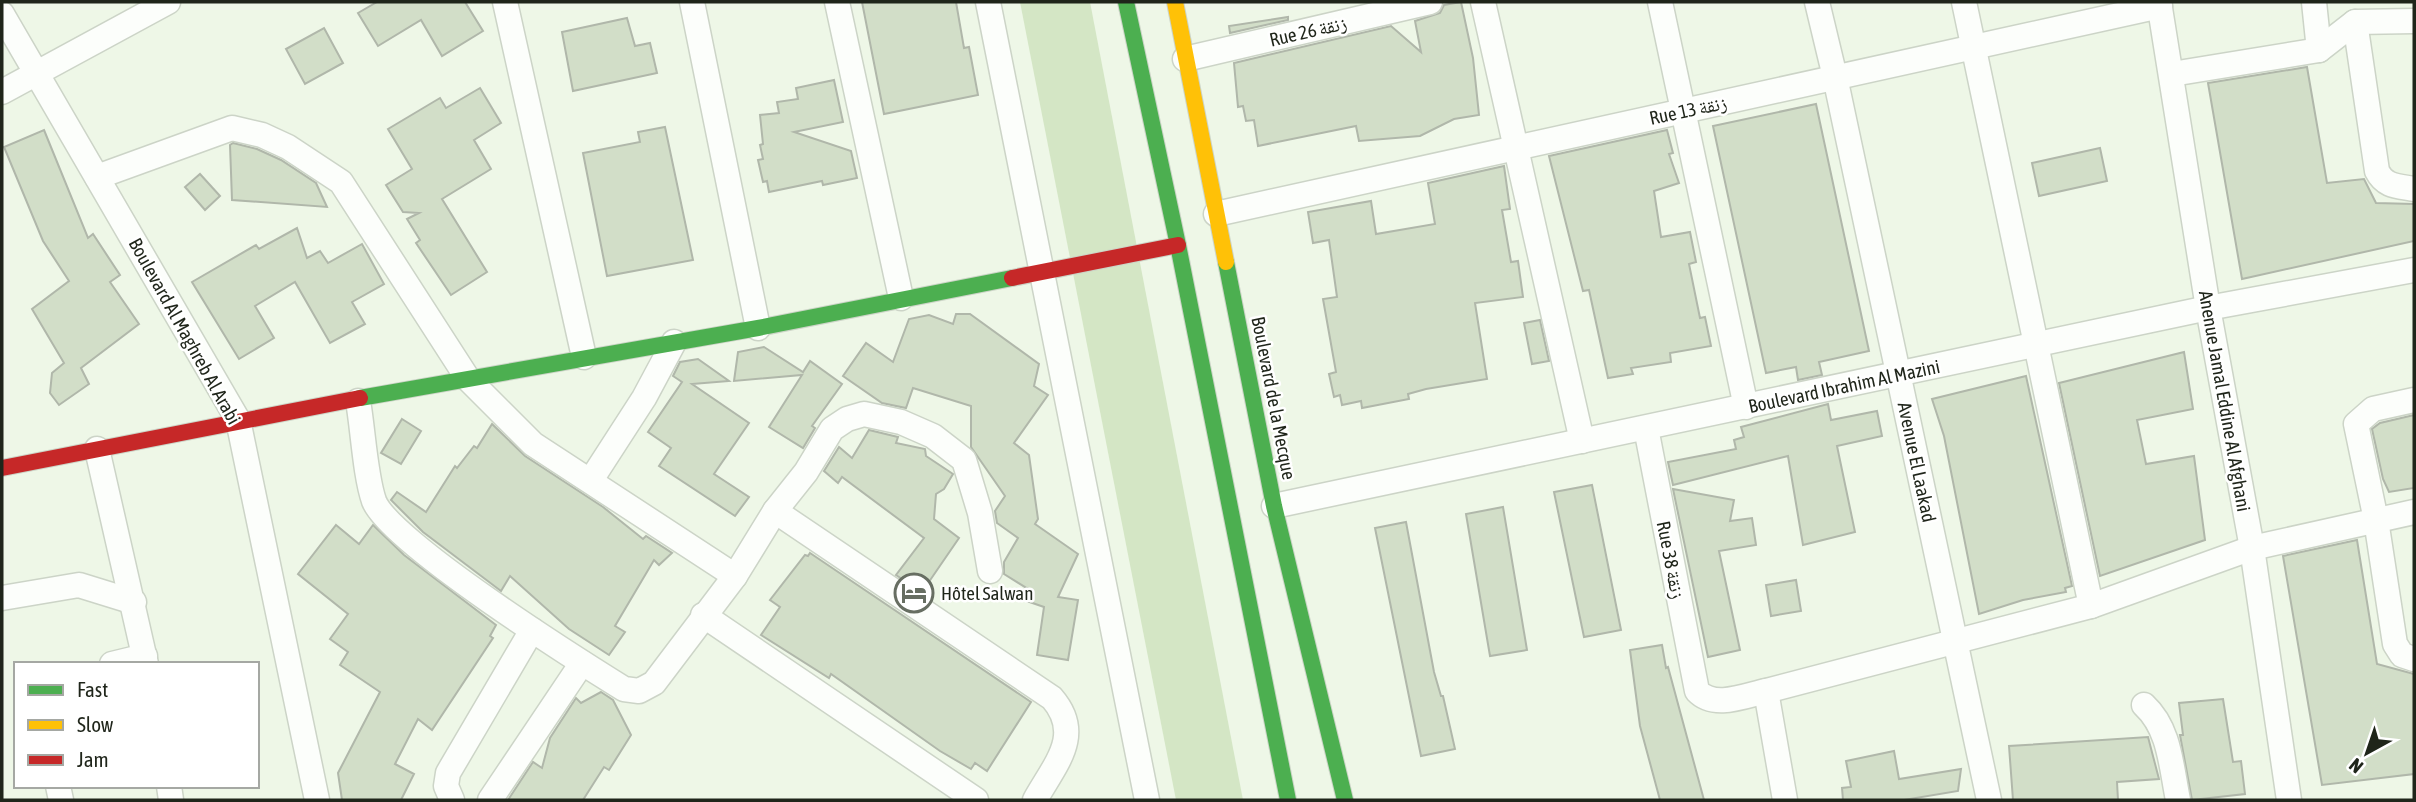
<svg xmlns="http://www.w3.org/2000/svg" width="2416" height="802" viewBox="0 0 2416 802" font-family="'Asap Condensed','Noto Naskh Arabic',sans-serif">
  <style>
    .green { fill: #d4e6c5 }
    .building { fill: #d2dec8; stroke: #b0b7aa; stroke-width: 2 }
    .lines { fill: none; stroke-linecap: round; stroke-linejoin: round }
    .street-casing { stroke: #ccd4c7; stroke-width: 27 }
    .fast-casing { stroke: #ccd4c7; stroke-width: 18 }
    .slow-casing { stroke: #ccd4c7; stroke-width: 18 }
    .jam-casing { stroke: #ccd4c7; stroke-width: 18 }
    .street { stroke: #fcfefb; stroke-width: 24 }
    .fast { stroke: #4caf50; stroke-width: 16 }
    .slow { stroke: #ffc107; stroke-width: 16 }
    .jam { stroke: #c62828; stroke-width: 16 }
    .labels { text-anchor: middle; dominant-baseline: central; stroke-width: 5; stroke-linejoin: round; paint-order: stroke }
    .street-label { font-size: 19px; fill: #1f251a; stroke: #fff }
    .poi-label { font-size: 19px; fill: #1f251a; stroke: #fff; text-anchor: start }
  </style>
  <rect width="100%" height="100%" fill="#eef7e7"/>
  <polygon class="green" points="1020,2 1090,2 1243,800 1176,800"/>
  <g class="building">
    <polygon points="377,2 465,2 483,31 442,56 421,20 378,46 358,13"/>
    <polygon points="862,2 956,2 964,48 969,47 978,95 884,114"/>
    <polygon points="1461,2 1473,58 1479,115 1454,119 1420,136 1359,141 1356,126 1258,146 1254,120 1246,121 1243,106 1238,107 1234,63 1391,26 1421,52 1415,21 1440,13 1444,5"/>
    <polygon points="1288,17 1288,20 1230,33 1229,26"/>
    <polygon points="627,18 635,46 650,43 657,73 573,91 562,32"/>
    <polygon points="324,28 343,63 305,84 286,49"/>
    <polygon points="2307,67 2327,183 2364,179 2376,203 2414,204 2414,241 2242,279 2208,83"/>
    <polygon points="834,80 843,122 794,132 851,151 857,178 823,185 822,181 769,192 767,181 763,182 758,160 763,159 760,145 763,144 760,115 779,113 777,102 798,99 796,88"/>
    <polygon points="480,88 501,123 474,140 491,169 442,199 487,272 451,295 416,243 420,240 407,219 419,213 403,212 386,185 412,169 388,129 440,98 446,108"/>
    <polygon points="1816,104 1869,351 1819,362 1822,375 1798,380 1796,367 1766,373 1713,126"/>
    <polygon points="665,127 693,260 607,276 583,153 640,142 638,132"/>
    <polygon points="44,130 88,238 93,234 120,275 110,282 139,324 81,368 89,384 59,405 50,393 52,373 64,363 32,309 69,281 43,241 4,147"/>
    <polygon points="1667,130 1673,153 1669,154 1679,183 1654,191 1661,237 1690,232 1696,262 1689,264 1700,318 1705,317 1711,346 1670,353 1671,362 1631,368 1633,374 1608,378 1589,290 1583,291 1549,156"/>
    <polygon points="233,143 257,149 281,160 316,183 327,207 232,200 230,145"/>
    <polygon points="2100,148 2107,181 2039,196 2032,163"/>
    <polygon points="1504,166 1510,209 1502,210 1511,262 1518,261 1523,297 1475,303 1487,379 1426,389 1408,394 1409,399 1362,408 1361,401 1342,405 1340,395 1334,397 1329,374 1336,372 1323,299 1337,297 1329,240 1313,243 1308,212 1371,201 1376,234 1435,224 1428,183"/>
    <polygon points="200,174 220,196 205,210 185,187"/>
    <polygon points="297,228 307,258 320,251 328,263 362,244 384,284 352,302 365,324 330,343 295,282 255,306 274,338 239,359 192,282 256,245 259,249"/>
    <polygon points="956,314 970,314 1039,364 1034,386 1048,395 1014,443 1029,455 1038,519 1035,524 1078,554 1058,597 1078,600 1068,660 1037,655 1044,607 1018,598 1028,589 1004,574 1004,562 1018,538 997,523 995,511 1005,496 971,447 971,406 913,388 906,408 882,403 843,376 866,343 893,362 909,319 929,315 953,324"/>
    <polygon points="1540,320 1549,361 1532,364 1524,323"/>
    <polygon points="764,347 803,372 810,361 842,384 812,426 815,428 803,448 769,427 802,375 734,381 738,352"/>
    <polygon points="2184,352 2193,409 2137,420 2146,464 2194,456 2205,540 2100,576 2059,383"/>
    <polygon points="698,359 729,381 692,384 749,423 714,474 749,497 735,516 659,466 671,448 648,432 682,382 673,376 680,362"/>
    <polygon points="2026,376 2072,586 2065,588 2066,592 2023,600 1979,614 1944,436 1932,399"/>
    <polygon points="1828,404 1831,420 1877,411 1882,436 1837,446 1855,532 1803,545 1788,456 1673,485 1668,462 1736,449 1734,440 1744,437 1741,427"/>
    <polygon points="2414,415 2414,488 2389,492 2383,479 2372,429 2380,423"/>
    <polygon points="402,419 421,431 401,464 381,453"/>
    <polygon points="492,424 525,456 603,507 643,539 646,536 672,553 659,565 654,560 615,626 625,632 609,655 569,629 510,576 501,591 497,588 423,532 391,500 397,492 426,512 455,466 457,468 474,446 477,448"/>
    <polygon points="869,430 898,437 896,443 925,449 926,456 953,474 944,489 936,494 934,519 959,538 922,592 896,575 924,538 842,477 838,483 824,471 839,447 852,458"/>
    <polygon points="1592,485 1621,630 1584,637 1554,492"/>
    <polygon points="1673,489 1734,500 1730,521 1752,518 1756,545 1719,551 1740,650 1708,657"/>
    <polygon points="1503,507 1527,650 1490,656 1466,514"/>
    <polygon points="1406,522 1434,672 1441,696 1443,696 1455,749 1421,756 1375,528"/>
    <polygon points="336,525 359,544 373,525 404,555 496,625 490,636 493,638 432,730 418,719 395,764 414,774 401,800 342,800 338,773 380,692 340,665 348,652 330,639 348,614 298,574"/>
    <polygon points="2357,540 2377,664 2414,674 2414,774 2322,785 2283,556"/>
    <polygon points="810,553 1031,702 987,771 975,763 971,769 940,751 831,674 829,678 761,635 780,607 770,600 805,555 808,556"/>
    <polygon points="1796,580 1801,611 1771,616 1766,585"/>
    <polygon points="1662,645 1666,668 1668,667 1704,800 1660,800 1640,726 1630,650"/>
    <polygon points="601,692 613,700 631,735 609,770 604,767 583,800 508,800 533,762 542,768 550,738 576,698 581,703"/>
    <polygon points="2223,699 2233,762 2241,761 2245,794 2192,800 2180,735 2183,735 2179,703"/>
    <polygon points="2148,737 2159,779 2117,782 2118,800 2013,800 2009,746"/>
    <polygon points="1894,751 1899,779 1961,769 1958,791 1904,800 1843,800 1842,788 1851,787 1846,761"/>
  </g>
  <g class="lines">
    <defs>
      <g id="street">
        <polyline points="505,2 584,357"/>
        <polyline points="692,2 758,328"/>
        <polyline points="837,2 901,298"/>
        <polyline points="988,2 1147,800"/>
        <polyline points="1483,2 1582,441"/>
        <polyline points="1660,2 1746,407"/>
        <polyline points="1817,2 1835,77 1989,800"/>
        <polyline points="1964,2 2091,606"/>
        <polyline points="2159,2 2208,308 2252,548 2289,800"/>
        <polyline points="2314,2 2319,50"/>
        <polyline points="2,14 238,420 317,800"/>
        <path d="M2355,22L2377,171C2385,187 2398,186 2414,189"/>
        <polyline points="1185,59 1430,2"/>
        <polyline points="2172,74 2319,50 2355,22 2414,21"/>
        <polyline points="2,92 168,2"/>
        <polyline points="97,177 232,128 262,135 288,147 341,182 468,379 533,444 735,576"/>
        <polyline points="1216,214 2160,6"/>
        <polyline points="2414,400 2373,409 2356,424 2376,520 2395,644 2402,655 2414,659"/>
        <path d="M358,401C363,429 365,475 374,501C390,542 579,661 624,689L639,691L654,683L735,576L775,511L806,472L832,429L847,419L864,414L901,422L933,436L964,460L980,513L990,571"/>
        <path d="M1646,428L1697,691C1714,709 1744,696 1766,691L2091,606L2252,548L2414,512"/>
        <polyline points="97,449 146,664"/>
        <polyline points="591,480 644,398 674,342"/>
        <polyline points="1274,506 2208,308 2414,270"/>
        <path d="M775,511L1052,698C1084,735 1055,764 1035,800"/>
        <polyline points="2,598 79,585 134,602"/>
        <polyline points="703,615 976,800"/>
        <polyline points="112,664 145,656"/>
        <polyline points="1766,691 1785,800"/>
        <path d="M2144,705C2170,729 2171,766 2178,800"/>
        <polyline points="58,786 61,800"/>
        <polyline points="169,786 171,800"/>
        <polyline points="452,800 446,786 448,773 532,630"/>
        <polyline points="490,800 582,663"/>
      </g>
      <g id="fast">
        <polyline points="1126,2 1178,245 1288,800"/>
        <polyline points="1226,262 1274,506 1345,800"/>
        <polyline points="360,398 758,328 1012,278"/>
      </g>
      <polyline id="slow" points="1175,2 1226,262"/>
      <g id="jam">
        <polyline points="1012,278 1178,245"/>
        <polyline points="2,468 360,398"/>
      </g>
    </defs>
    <use href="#street" class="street-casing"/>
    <use href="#fast" class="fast-casing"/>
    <use href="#slow" class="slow-casing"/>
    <use href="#jam" class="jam-casing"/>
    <use href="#street" class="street"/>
    <use href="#fast" class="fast"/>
    <use href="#slow" class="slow"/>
    <use href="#jam" class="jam"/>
  </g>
  <defs>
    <symbol id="hotel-ring" viewBox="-11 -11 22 22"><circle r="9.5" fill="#fff" stroke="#676e62" stroke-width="1.5"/><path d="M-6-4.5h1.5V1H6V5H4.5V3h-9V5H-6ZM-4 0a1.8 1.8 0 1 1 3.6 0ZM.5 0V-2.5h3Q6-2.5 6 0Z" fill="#676e62"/></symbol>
  </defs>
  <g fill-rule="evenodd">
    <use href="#hotel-ring" x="892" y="571" width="44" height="44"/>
  </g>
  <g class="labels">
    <g class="street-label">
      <text transform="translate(1308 31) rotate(-13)">Rue 26 زنقة</text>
      <text transform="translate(1688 110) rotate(-12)">Rue 13 زنقة</text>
      <text transform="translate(185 331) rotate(61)">Boulevard Al Maghreb Al Arabi</text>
      <text transform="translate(1844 386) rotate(-12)">Boulevard Ibrahim Al Mazini</text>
      <text transform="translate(1274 398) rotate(79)">Boulevard de la Mecque</text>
      <text transform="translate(2225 401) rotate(80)">Anenue Jamal Eddine Al Afghani</text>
      <text transform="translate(1917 462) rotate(78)">Avenue El Laakad</text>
      <text transform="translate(1671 560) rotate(79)">Rue 38 زنقة</text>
    </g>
    <g class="poi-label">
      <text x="941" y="593">Hôtel Salwan</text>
    </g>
  </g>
  <rect width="2416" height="802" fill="none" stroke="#1f251a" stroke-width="7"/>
  <rect x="14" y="662" width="245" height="126" fill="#ffffff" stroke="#a5a8a3" stroke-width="2"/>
  <rect x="28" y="685" width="35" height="10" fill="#4caf50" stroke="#a5a8a3" stroke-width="2"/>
  <text x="77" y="697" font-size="21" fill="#1f251a">Fast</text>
  <rect x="28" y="720" width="35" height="10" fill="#ffc107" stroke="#a5a8a3" stroke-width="2"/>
  <text x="77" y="732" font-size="21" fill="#1f251a">Slow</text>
  <rect x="28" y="755" width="35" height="10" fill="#c62828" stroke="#a5a8a3" stroke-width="2"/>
  <text x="77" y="767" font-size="21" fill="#1f251a">Jam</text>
  <g transform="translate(2367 753) rotate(220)" stroke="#ffffff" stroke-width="5" paint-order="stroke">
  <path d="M0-5L12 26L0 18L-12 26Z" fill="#1f251a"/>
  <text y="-10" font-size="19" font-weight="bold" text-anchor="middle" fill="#1f251a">N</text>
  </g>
</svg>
